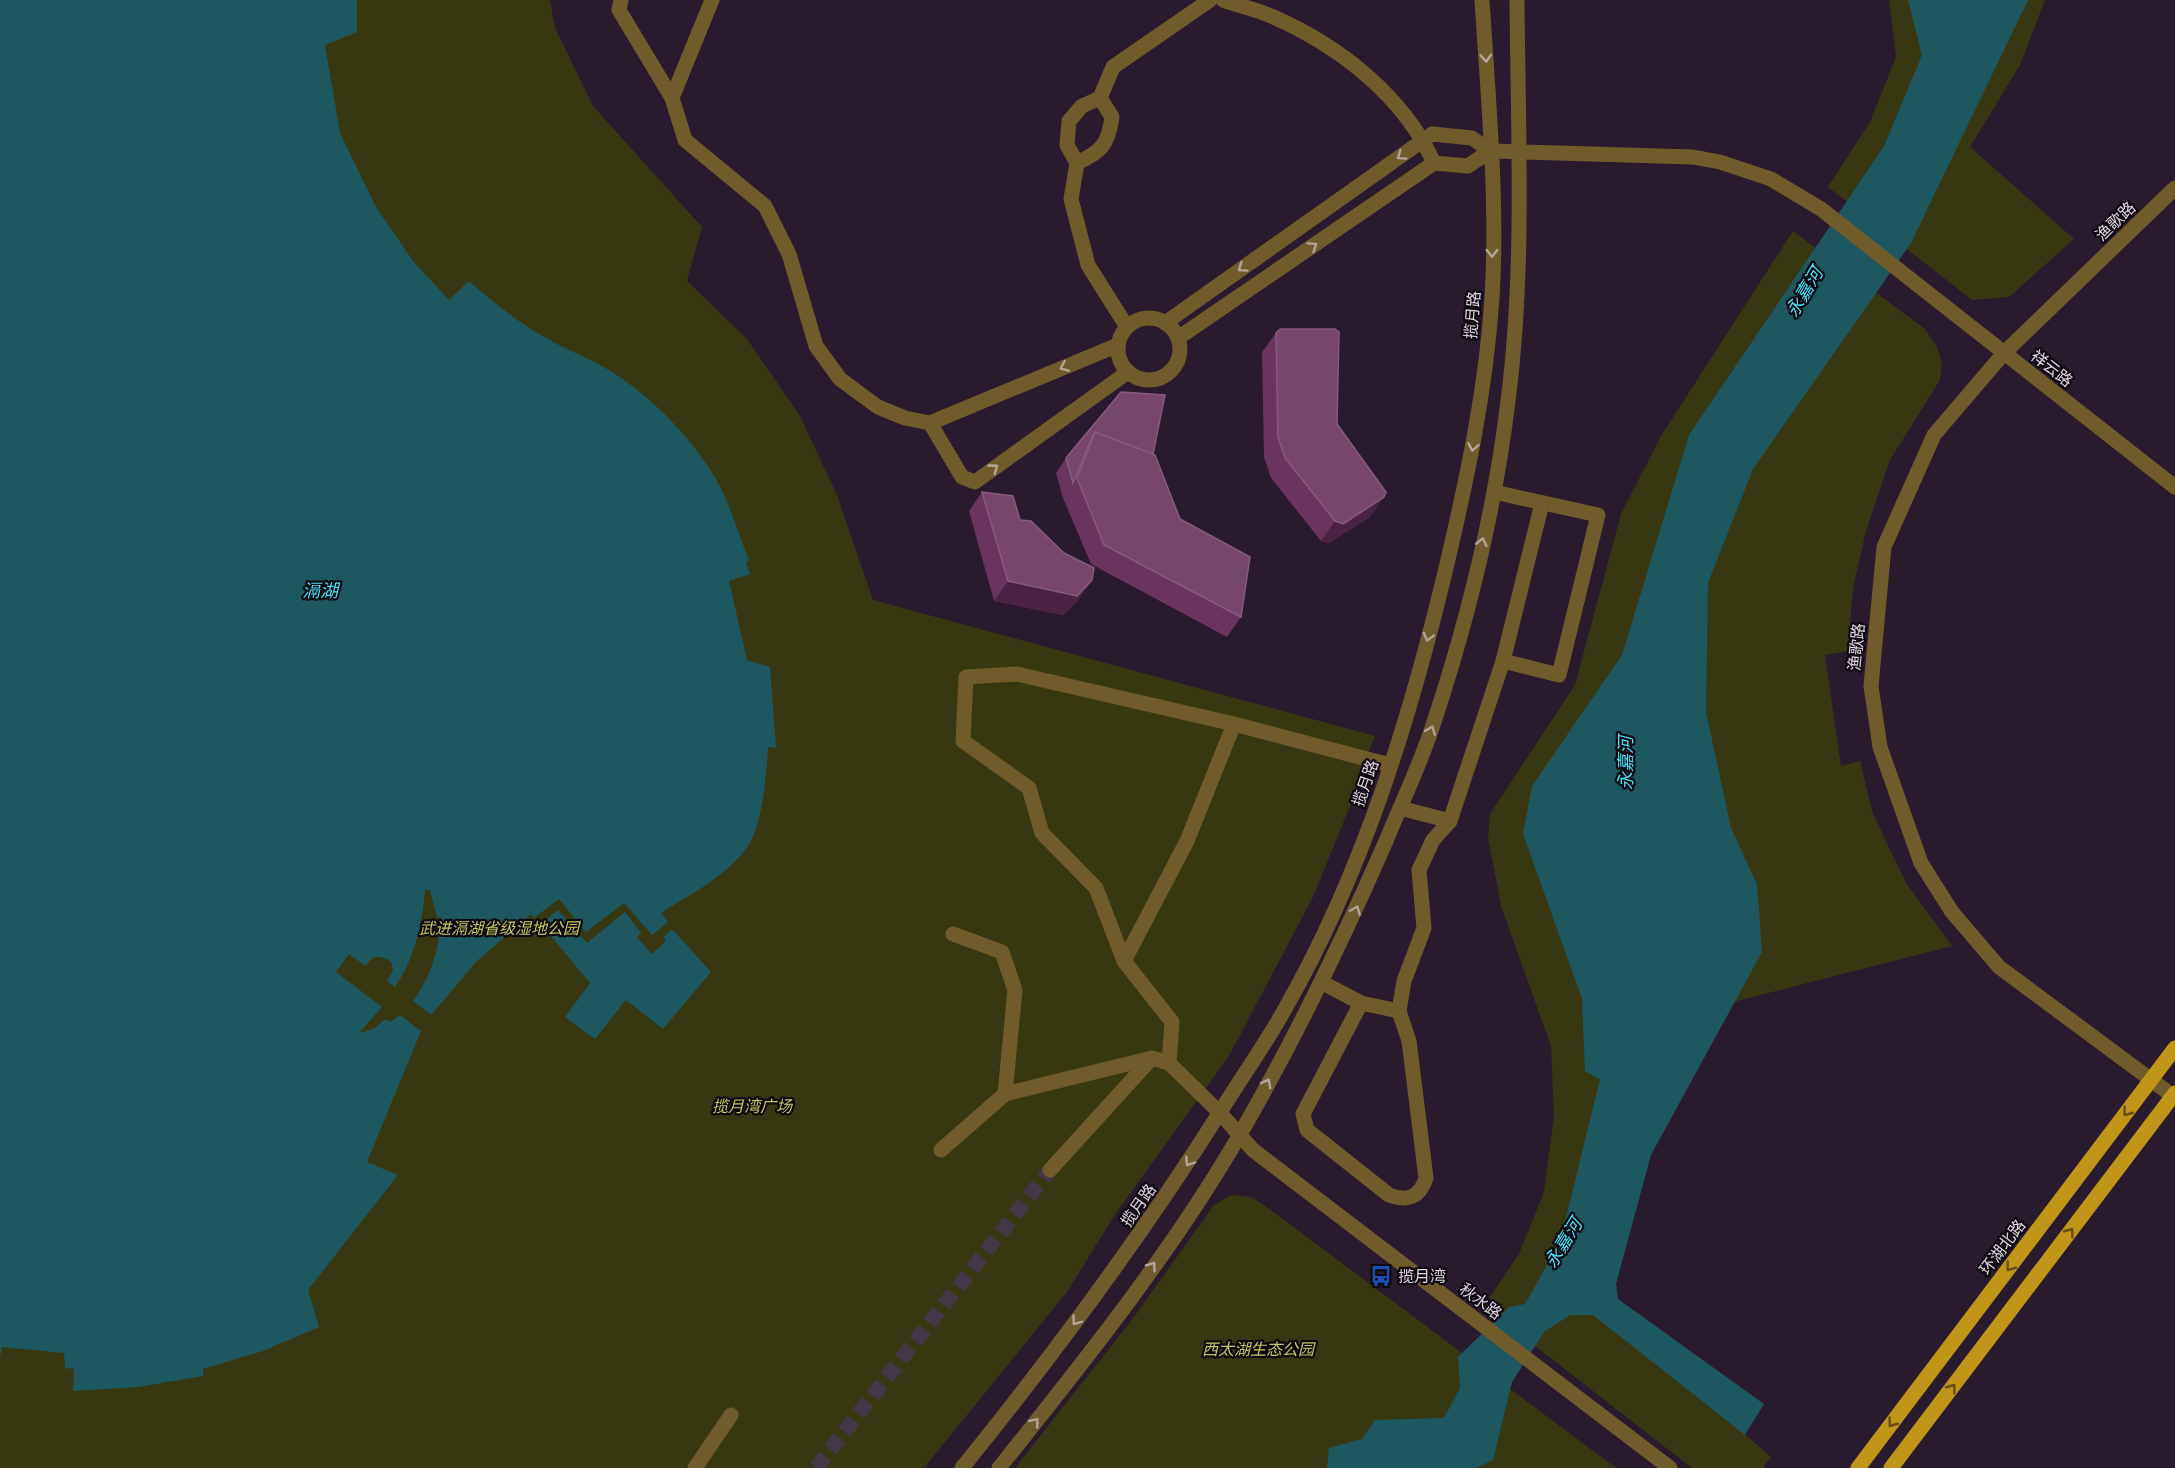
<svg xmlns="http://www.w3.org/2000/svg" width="2175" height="1468" viewBox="0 0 2175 1468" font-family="'Source Serif 4','Noto Sans SC',serif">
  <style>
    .green { fill: #373812 }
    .water { fill: #1d575f }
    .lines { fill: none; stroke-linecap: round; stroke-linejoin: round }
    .minor-tunnel { stroke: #443748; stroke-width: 15; stroke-dasharray: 15 8; stroke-linecap: butt }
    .minor { stroke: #705b2b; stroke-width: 15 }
    .major { stroke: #c19518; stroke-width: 15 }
    .wall { fill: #69345d }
    .shaded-wall { fill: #4a2344 }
    .building { fill: #76466b; stroke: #865c7e; stroke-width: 1.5 }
    .oneway { stroke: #b3a599 }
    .oneway2 { stroke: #684e14 }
    .labels { text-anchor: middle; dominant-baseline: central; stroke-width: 4.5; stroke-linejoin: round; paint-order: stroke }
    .street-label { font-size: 16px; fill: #e0d6e3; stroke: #0e0810 }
    .park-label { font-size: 16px; font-style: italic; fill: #c4c85e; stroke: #0e0810 }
    .poi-label { font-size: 16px; fill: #e0d6e3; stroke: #0e0810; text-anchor: start }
    .water-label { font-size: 18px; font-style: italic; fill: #46e4fa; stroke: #0e0810 }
  </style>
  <rect width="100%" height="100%" fill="#291b2d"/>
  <g class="green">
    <polygon points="0,0 550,0 555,28 593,106 702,227 687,281 747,339 800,416 837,495 873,600 1375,736 1357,779 1359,784 1313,897 1229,1056 1114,1216 1067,1292 924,1468 0,1468"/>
    <polygon points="1889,0 2045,0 2020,65 1970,147 2074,239 2009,297 1972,300 1828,187 1870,122 1896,57"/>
    <polygon points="1793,231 1925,329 1937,347 1942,363 1940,380 1890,460 1866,531 1853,588 1848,651 1825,655 1841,766 1860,761 1873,814 1906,883 1952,946 1636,1027 1576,1286 1771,1457 1763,1468 1692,1468 1484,1306 1519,1254 1544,1192 1554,1116 1551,1046 1501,906 1488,837 1490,814 1575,685 1621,514 1661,436"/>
    <polygon points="1232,1195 1251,1197 1271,1210 1616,1468 1015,1468 1134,1317 1214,1205"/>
  </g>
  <g class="water">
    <path d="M0,0H357V32L325,45L340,133L376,207L413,261L449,300L469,281C495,304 524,327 555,343C579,355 604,365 627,382C662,408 694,442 716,479C730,504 738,533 749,560L746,563L750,574L729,581L747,660L770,667L776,748L768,747C766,775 763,828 745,850C725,877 689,895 661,913L668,922L652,935L624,903L586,932L559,899L534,918L531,914L477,961L431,1015L413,1001C432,974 439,950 441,917L437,918L430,890H425C422,925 415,957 395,987L387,981L393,970L391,962C381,955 372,954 366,966L349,954L336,972L382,1007L359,1033L373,1029L386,1019L391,1022L400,1015L421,1031L367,1162L398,1175L308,1290L319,1327L263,1351L203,1369V1376L138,1387L73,1391L74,1369L65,1368L64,1353L2,1347L0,1357Z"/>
    <polygon points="1908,0 2028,0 1911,243 1753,469 1708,583 1706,712 1731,828 1757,884 1762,952 1651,1155 1616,1284 1618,1299 1764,1404 1745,1435 1593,1315 1570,1315 1544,1332 1512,1382 1493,1460 1476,1468 1327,1468 1329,1448 1362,1439 1375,1420 1444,1418 1460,1388 1458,1357 1509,1307 1525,1304 1560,1242 1600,1079 1585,1071 1582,999 1523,834 1532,786 1622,655 1689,435 1884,146 1922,55"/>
    <polygon points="558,910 587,943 625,912 641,933 637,937 652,954 666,941 663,937 672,929 711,972 663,1029 626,1000 595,1039 565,1017 590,983 541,924"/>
  </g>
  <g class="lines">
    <polyline class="minor-tunnel" points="816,1468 1050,1170"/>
    <g class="minor">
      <polyline points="621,0 619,10 672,98"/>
      <polyline points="712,0 672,98 685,140 765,206 789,254 816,346 840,379 878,407 905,418 930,423 1118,345"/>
      <path d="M1223,0C1239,6 1256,9 1271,16C1338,45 1403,95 1434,163"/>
      <path d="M1077,163C1102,151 1108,145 1112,117L1100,98"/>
      <circle cx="1149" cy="349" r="31"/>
      <polyline points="1165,323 1432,134 1472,138 1490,151"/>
      <polyline points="1127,327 1088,265 1071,199 1077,163 1067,145 1069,121 1082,106 1100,98 1113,67 1210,0"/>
      <polyline points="1178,338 1434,163 1468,166 1490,151 1693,157 1720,162 1771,179 1821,209 2175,487"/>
      <polyline points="930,423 962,477 975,482 1128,372"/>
      <polyline points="1494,492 1598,515 1559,675 1503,661"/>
      <polyline points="1390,765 1234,724 1017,674 966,677 963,741 1029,788 1042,833 1096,888 1124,961 1172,1022 1169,1063 1220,1113 1253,1150 1670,1468"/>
      <polyline points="1400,808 1450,821 1503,661 1542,503"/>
      <polyline points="953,934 1002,952 1015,990 1005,1094"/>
      <polyline points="1124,961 1187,841 1234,724"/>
      <polyline points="1321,982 1361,1003 1399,1011"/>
      <path d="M1361,1003L1303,1114L1307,1130L1389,1195C1408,1202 1420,1197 1426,1178L1409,1041L1399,1011L1404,981L1424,928L1419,870L1433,840L1450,821"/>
      <polyline points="2173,1096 1999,967 1952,912 1921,863 1880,747 1871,686 1884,547 1934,435 2004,353 2175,188"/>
      <polyline points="941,1150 1005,1094 1152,1058 1169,1063"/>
      <polyline points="1050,1170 1151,1059"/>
      <polyline points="695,1468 731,1415"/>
      <path d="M962,1468C1055,1353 1143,1234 1222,1109C1243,1075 1267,1042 1286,1007C1363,872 1410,719 1446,568C1467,479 1486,390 1492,298C1498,202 1488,96 1482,0"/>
      <path d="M999,1468C1082,1364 1172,1252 1239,1136C1294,1041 1342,942 1386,841C1402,802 1421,763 1434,722C1468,619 1495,509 1508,401C1525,269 1518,133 1517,0"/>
    </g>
    <g class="major">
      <polyline points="1858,1468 2175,1048"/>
      <polyline points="1891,1468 2175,1093"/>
    </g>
  </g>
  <g class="wall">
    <polygon points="1276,333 1337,424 1370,517 1329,543 1321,541 1271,478 1264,457 1262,352"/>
    <polygon points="1121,392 1153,454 1180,519 1241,617 1227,637 1091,564 1063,498 1056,473 1066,458"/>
    <polygon points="982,492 1020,520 1092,580 1078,600 1063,615 994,601 969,511"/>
  </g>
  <g class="shaded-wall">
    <polygon points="1384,497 1370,517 1329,543 1321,541 1335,521"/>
    <polygon points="1092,580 1078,600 1063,615 994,601 1008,581"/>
  </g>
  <g class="building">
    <polygon points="1280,329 1335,329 1339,332 1337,424 1386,492 1384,497 1343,524 1335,521 1285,458 1278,437 1276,333"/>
    <polygon points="1121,392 1165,395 1153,454 1095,432 1092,437 1073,483 1066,458"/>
    <polygon points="1095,432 1155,455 1180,519 1250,557 1241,617 1104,545 1077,478"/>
    <polygon points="982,492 1013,496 1020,520 1031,521 1064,553 1094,568 1092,580 1077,596 1008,581"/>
  </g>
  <defs><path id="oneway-chevron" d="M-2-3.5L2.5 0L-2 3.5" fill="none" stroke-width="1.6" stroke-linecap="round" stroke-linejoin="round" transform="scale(1.5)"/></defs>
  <g class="oneway">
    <use href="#oneway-chevron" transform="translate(1486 58) rotate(86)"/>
    <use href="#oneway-chevron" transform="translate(1401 156) rotate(145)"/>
    <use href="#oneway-chevron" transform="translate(1313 246) rotate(-34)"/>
    <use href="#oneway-chevron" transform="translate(1492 253) rotate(90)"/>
    <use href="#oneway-chevron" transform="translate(1242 268) rotate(145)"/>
    <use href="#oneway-chevron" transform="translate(1064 367) rotate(157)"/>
    <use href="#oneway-chevron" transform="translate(1473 447) rotate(100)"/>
    <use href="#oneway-chevron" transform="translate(994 468) rotate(-36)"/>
    <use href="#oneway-chevron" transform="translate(1482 542) rotate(-77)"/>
    <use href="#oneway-chevron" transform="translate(1428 637) rotate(105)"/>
    <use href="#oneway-chevron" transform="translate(1431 730) rotate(-69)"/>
    <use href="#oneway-chevron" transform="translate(1356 910) rotate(-67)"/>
    <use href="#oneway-chevron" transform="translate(1267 1083) rotate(-62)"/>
    <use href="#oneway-chevron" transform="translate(1189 1162) rotate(124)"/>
    <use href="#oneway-chevron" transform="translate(1152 1266) rotate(-54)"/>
    <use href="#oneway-chevron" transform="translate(1076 1321) rotate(126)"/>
    <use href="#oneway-chevron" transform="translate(1035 1422) rotate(-51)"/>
  </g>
  <g class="oneway2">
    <use href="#oneway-chevron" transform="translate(2127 1112) rotate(127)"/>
    <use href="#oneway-chevron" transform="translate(2070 1232) rotate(-53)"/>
    <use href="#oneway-chevron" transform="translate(2010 1267) rotate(127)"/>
    <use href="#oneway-chevron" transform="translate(1952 1388) rotate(-53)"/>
    <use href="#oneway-chevron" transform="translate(1892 1423) rotate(127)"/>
  </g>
  <defs>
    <symbol id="bus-bare" viewBox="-9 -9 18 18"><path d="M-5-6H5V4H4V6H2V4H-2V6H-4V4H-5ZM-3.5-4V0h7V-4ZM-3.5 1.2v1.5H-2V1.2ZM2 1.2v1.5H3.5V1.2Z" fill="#1a4fb4" stroke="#0e0810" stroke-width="2.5" paint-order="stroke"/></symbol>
  </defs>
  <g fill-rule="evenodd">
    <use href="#bus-bare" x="1366" y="1261" width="30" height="30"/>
  </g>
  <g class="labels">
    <g class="street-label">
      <text transform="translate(2115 221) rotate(-44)">渔歌路</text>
      <text transform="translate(1472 315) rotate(-85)">揽月路</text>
      <text transform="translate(2052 368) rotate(38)">祥云路</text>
      <text transform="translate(1856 647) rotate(-84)">渔歌路</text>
      <text transform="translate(1365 783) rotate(-71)">揽月路</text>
      <text transform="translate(1138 1205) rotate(-55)">揽月路</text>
      <text transform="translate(2002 1247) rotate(-53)">环湖北路</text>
      <text transform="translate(1481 1301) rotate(37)">秋水路</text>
    </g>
    <g class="park-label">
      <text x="499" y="928">武进滆湖省级湿地公园</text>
      <text x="752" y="1106">揽月湾广场</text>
      <text x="1258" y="1349">西太湖生态公园</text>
    </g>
    <g class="poi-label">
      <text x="1398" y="1276">揽月湾</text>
    </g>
    <g class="water-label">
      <text transform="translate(1804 292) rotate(-59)">永嘉河</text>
      <text x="320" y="590">滆湖</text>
      <text transform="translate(1625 763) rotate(-90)">永嘉河</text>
      <text transform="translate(1563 1243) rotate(-58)">永嘉河</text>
    </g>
  </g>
</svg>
